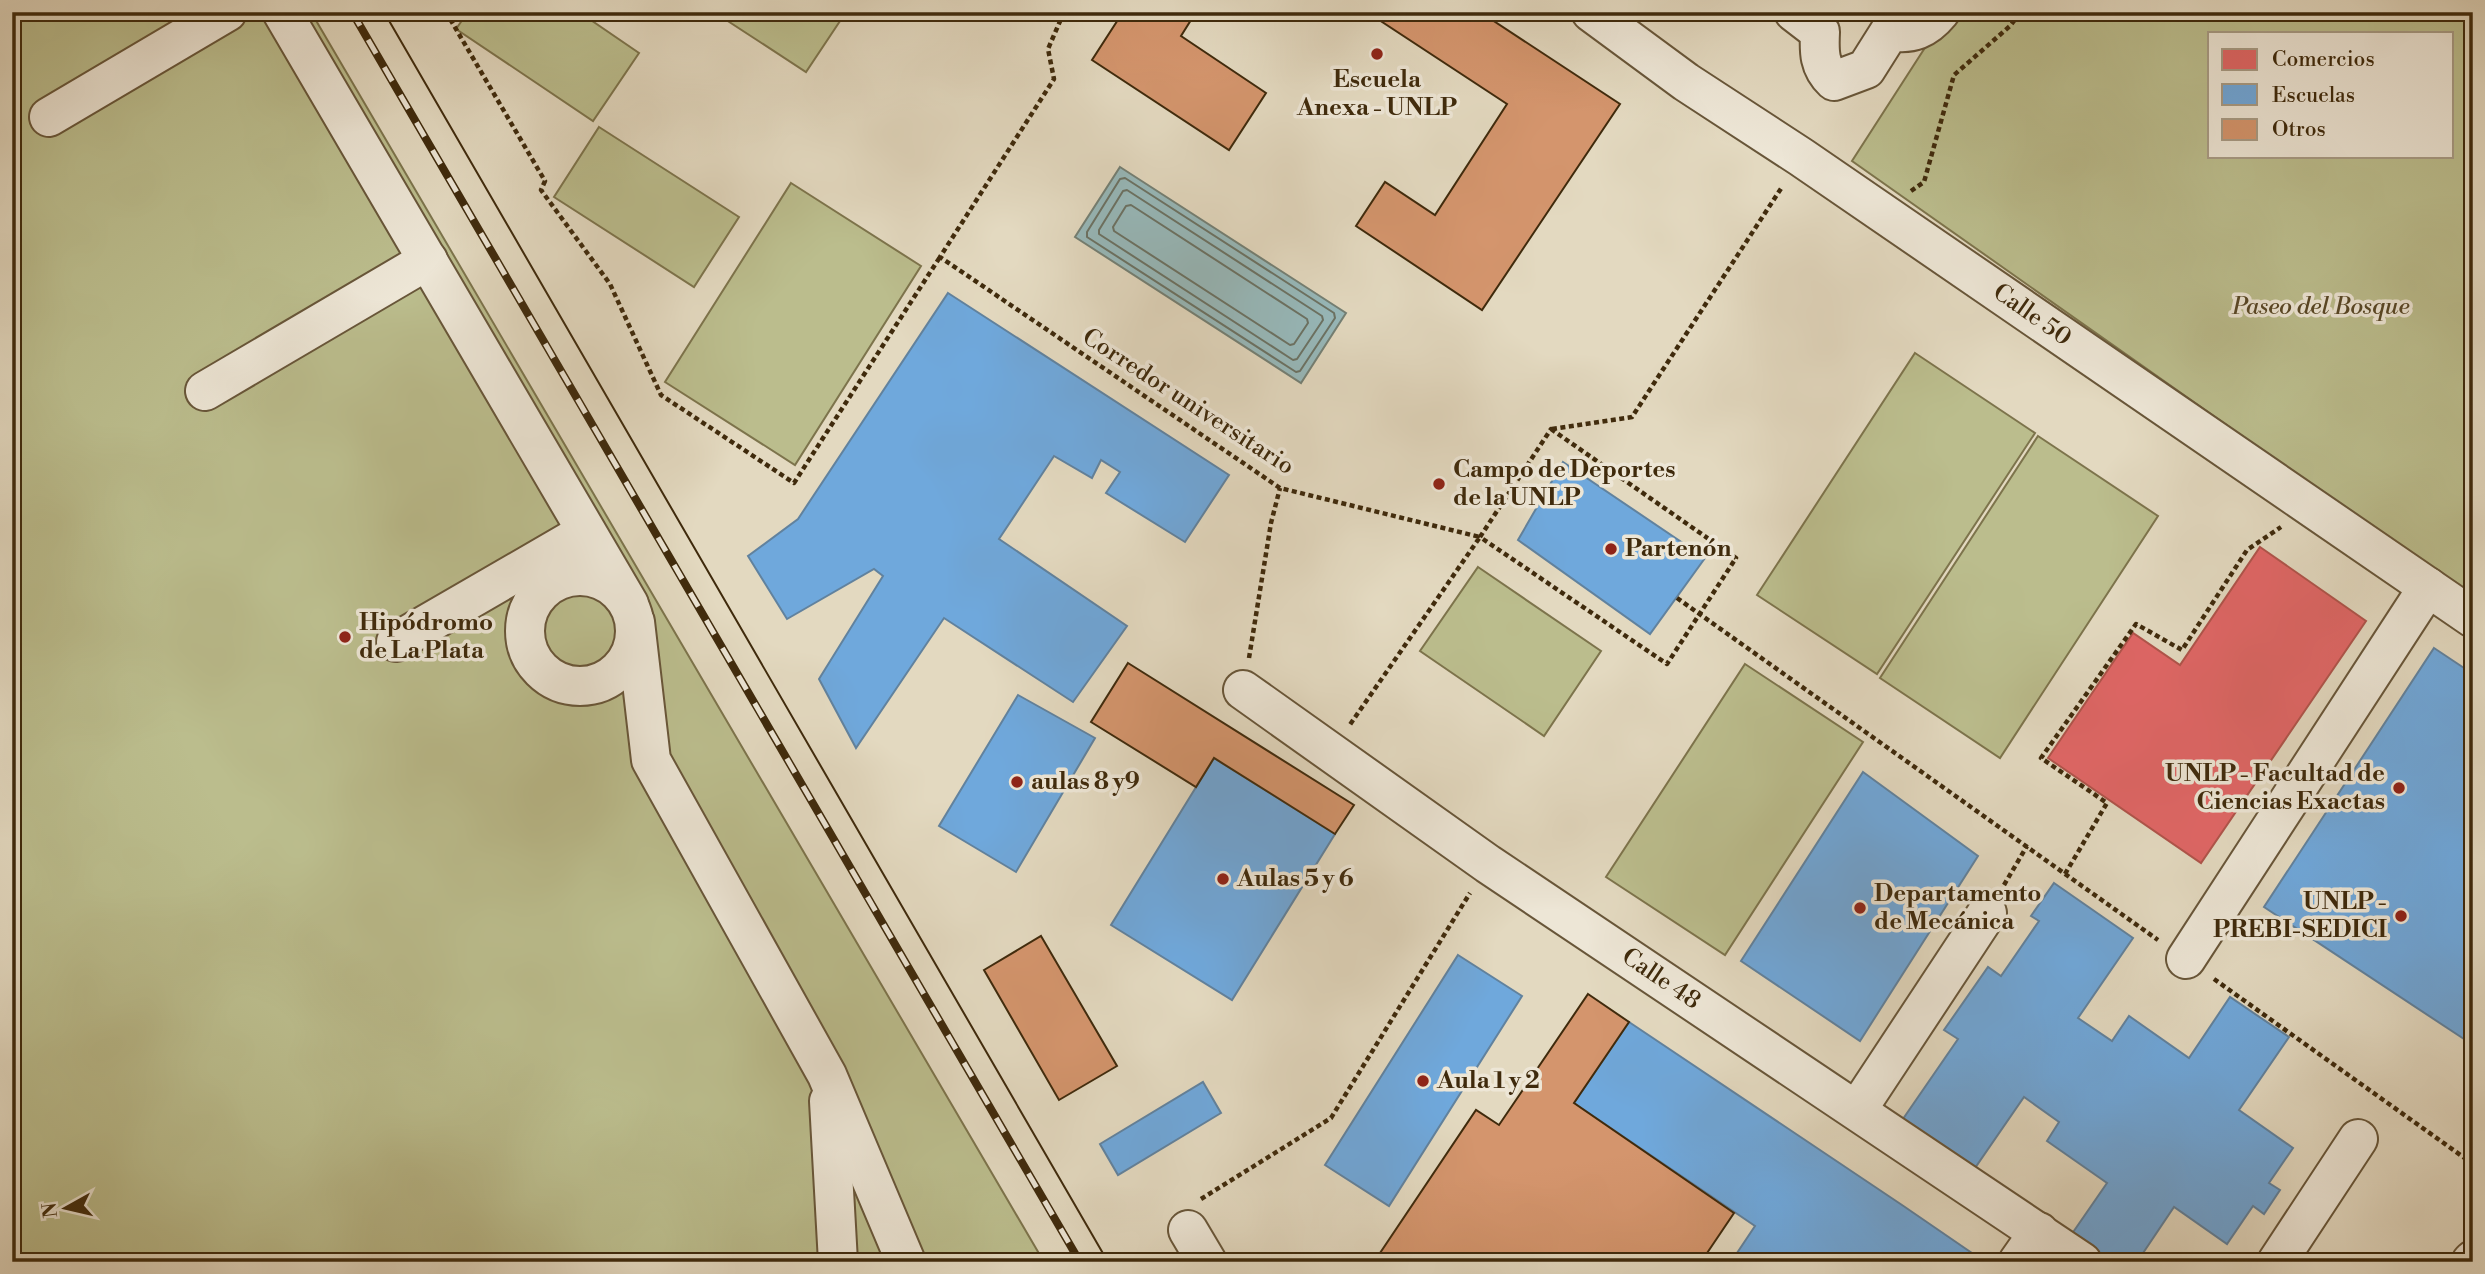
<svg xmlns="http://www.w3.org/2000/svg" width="2485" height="1274" viewBox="0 0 2485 1274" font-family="'Libre Bodoni',serif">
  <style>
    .green { fill: #bbbd8d; stroke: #7d744c; stroke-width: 2; fill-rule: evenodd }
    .water { fill: #97b9bb; stroke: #748075; stroke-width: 2 }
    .shops { fill: #e06666; stroke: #b0544b; stroke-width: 2 }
    .schools { fill: #6fa8dc; stroke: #61829e; stroke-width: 2 }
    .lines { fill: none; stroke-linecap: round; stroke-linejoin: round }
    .shore { stroke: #6b7264; stroke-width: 2 }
    .building { fill: #d4956d; stroke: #3f2a0c; stroke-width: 2 }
    .minor-casing { stroke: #685639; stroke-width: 42 }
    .path { stroke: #3f2a0c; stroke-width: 4.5; stroke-dasharray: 5 3.5; stroke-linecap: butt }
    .minor { stroke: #ede6d6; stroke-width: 38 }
    .tram { stroke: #3f2a0c; stroke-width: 2 }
    .rail-casing { stroke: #3f2a0c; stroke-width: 8 }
    .rail { stroke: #ede6d6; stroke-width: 5; stroke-dasharray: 16; stroke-linecap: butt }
    .poi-dot { fill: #8f2418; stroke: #ede6d6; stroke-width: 2.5 }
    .labels { text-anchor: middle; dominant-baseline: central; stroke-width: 7; stroke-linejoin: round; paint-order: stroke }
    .poi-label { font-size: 24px; font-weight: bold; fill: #3f2a0c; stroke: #ede6d6; text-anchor: start }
    .park-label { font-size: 24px; font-style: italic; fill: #584726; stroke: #ede6d6 }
    .street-label { font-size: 24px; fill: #3f2a0c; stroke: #ede6d6 }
  </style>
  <rect width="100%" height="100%" fill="#e3d9c0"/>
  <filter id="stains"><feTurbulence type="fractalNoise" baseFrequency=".00286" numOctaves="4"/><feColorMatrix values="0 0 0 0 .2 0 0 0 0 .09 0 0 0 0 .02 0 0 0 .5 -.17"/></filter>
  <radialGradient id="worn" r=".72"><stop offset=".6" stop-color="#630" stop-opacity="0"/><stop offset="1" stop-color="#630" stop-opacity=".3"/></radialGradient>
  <g class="green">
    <polygon points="12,12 311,12 1044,1262 12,1262"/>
    <polygon points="468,12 579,12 639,53 593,121 456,29"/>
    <polygon points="714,12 846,12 806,72"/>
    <path d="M1948,12H2473V599L1852,161ZM2210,33H2452V156H2210Z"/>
    <polygon points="599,127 739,217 694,287 554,197"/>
    <polygon points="791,183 921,266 795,465 665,382"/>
    <polygon points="1915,353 2035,433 1877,674 1757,595"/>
    <polygon points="2038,436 2158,516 2000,758 1880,678"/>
    <polygon points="1478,567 1601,651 1544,736 1420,651"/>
    <polygon points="1745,664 1863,742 1725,955 1606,877"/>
  </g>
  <polygon class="water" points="1120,167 1346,313 1301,383 1075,237"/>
  <polygon class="shops" points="2260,547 2366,621 2201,863 2048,758 2133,633 2180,665"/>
  <g class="schools">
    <polygon points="948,293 1229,475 1185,542 1106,493 1120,472 1101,460 1092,478 1054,456 999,539 1127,626 1073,702 944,618 856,748 819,679 883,576 874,569 787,619 748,556 798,519"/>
    <polygon points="1563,462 1705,558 1650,634 1518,540"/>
    <polygon points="2434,648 2473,674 2473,1045 2264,907"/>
    <polygon points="1018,695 1095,738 1016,872 939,826"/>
    <polygon points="1214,758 1335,834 1232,1000 1111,925"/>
    <polygon points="1863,772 1978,856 1860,1041 1741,961"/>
    <polygon points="2054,883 2133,938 2078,1018 2112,1041 2129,1016 2189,1058 2230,997 2289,1037 2239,1110 2293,1148 2269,1183 2280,1190 2264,1214 2253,1206 2227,1244 2174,1207 2137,1262 2097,1262 2067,1241 2107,1183 2047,1141 2059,1122 2024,1097 1966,1181 1894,1132 1958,1039 1944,1030 1988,967 2001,976 2039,921 2031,916"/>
    <polygon points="1458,955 1522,996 1389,1206 1325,1165"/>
    <polygon points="1629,1022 1902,1205 1985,1262 1731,1262 1755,1226 1574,1103"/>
    <polygon points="1203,1082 1221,1113 1118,1175 1100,1144"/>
  </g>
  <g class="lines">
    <g class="shore">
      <polygon points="1125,178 1334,313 1335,318 1300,371 1296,372 1087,237 1087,232 1120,179"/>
      <polygon points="1127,190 1322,316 1323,320 1297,359 1293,360 1099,234 1099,230 1123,191"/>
      <polygon points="1131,205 1307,319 1308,323 1294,344 1290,345 1114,231 1113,227 1126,206"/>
    </g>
  </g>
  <g class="building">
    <polygon points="1123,12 1196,12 1181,36 1266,93 1229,150 1092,60"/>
    <polygon points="1367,12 1480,12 1620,104 1482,310 1356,226 1385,182 1435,215 1507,104"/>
    <polygon points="1128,663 1354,805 1335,834 1214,758 1196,787 1091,722"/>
    <polygon points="1041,936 1117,1066 1059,1100 984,970"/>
    <polygon points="1588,994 1629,1022 1574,1103 1734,1213 1701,1262 1374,1262 1476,1110 1499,1125"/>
  </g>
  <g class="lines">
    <defs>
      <g id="minor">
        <polyline points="282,12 629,604"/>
        <polyline points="1591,12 1686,82 1801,157 2473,618"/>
        <path d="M1794,12L1820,32C1819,52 1819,67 1834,81L1866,69L1890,31C1912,35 1926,29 1940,12"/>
        <polyline points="49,117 227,12"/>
        <polyline points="205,391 428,260"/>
        <circle cx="580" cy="631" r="55"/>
        <polyline points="635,622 651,760 827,1075 906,1262"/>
        <polyline points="396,642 586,532"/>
        <polyline points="1243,690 1488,864 2082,1262"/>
        <polyline points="2186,959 2428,587"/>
        <polyline points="829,1101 838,1262"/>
        <polyline points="1857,1110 1987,913"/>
        <polyline points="1188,1230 1207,1262"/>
        <polyline points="2018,1262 2039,1232"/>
        <polyline points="2277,1262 2358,1139"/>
        <polyline points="2471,1262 2473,1260"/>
      </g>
    </defs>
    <use href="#minor" class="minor-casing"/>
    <g class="path">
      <polyline points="446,12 545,181 541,190 610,284 661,395 794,483 940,257"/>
      <polyline points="1064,12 1048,49 1054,79 940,257 1280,488 1480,537 1349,726"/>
      <polyline points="1911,191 1924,182 1954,75 2010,26 2021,12"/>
      <polygon points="1551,429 1736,558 1667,664 1480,537"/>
      <polyline points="1552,429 1632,417 1782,187"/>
      <polyline points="1677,598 2158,940"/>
      <polyline points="1249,658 1271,523 1280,488"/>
      <polyline points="2065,874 2107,803 2041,758 2136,624 2182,650 2247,550 2281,527"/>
      <polyline points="2004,885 2027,846"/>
      <polyline points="2214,979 2473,1164"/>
      <polyline points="1201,1199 1331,1118 1470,893"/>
    </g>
    <use href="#minor" class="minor"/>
    <polyline class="tram" points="384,12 1108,1262"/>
    <defs>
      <polyline id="rail" points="352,12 1080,1262"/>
    </defs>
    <use href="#rail" class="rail-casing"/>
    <use href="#rail" class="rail"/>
  </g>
  <g class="poi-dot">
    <circle cx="1377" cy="54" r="7"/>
    <circle cx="1439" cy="484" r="7"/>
    <circle cx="1611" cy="549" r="7"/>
    <circle cx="345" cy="637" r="7"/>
    <circle cx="1017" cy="782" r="7"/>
    <circle cx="2399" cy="788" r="7"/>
    <circle cx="1223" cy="879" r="7"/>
    <circle cx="1860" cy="908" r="7"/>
    <circle cx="2401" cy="916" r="7"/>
    <circle cx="1423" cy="1081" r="7"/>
  </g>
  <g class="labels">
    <g class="poi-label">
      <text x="1377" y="80" text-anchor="middle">Escuela<tspan x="1377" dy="28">Anexa - UNLP</tspan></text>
      <text x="1453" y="470">Campo de Deportes<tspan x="1453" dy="28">de la UNLP</tspan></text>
      <text x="1625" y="549">Partenón</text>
      <text x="359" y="623">Hipódromo<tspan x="359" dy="28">de La Plata</tspan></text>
      <text x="2385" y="774" text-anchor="end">UNLP - Facultad de<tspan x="2385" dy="28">Ciencias Exactas</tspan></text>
      <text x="1031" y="782">aulas 8 y9</text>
      <text x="1237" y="879">Aulas 5 y 6</text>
      <text x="1874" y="894">Departamento<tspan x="1874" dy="28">de Mecánica</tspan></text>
      <text x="2387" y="902" text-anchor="end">UNLP -<tspan x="2387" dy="28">PREBI-SEDICI</tspan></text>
      <text x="1437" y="1081">Aula 1 y 2</text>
    </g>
    <g class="park-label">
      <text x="2321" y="307">Paseo del Bosque</text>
    </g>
    <g class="street-label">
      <text transform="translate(2032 315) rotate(35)">Calle 50</text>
      <text transform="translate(1188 402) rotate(33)">Corredor universitario</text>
      <text transform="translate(1661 979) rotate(34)">Calle 48</text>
    </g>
  </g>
  <rect width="2485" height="1274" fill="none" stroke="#e3d9c0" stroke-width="42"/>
  <rect x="14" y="14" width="2457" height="1246" fill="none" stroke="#3f2a0c" stroke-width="3.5"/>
  <rect x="21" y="21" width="2443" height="1232" fill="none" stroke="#3f2a0c" stroke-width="2"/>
  <rect x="2208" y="32" width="245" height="126" fill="#ede6d6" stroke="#a79b85" stroke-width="2"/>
  <rect x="2222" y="49" width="35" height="21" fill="#e06666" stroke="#a79b85" stroke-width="2"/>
  <text x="2272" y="66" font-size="21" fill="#3f2a0c">Comercios</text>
  <rect x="2222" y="84" width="35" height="21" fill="#6fa8dc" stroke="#a79b85" stroke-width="2"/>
  <text x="2272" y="102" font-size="21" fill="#3f2a0c">Escuelas</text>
  <rect x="2222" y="119" width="35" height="21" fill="#d4956d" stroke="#a79b85" stroke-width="2"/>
  <text x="2272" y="136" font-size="21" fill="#3f2a0c">Otros</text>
  <g transform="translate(66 1208) rotate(262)" stroke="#ede6d6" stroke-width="5" paint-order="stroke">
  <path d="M0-5L12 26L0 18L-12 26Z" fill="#3f2a0c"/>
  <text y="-10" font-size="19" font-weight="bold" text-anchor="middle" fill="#3f2a0c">N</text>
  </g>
  <rect width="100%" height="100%" filter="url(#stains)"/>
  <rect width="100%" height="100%" fill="url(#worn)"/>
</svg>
